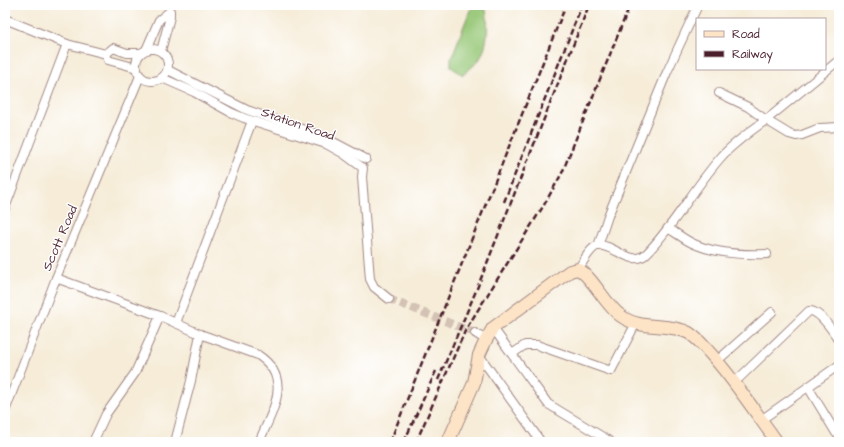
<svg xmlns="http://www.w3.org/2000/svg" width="844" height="447" viewBox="0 0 844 447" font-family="'Architects Daughter',sans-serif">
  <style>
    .green { fill: #96c776; stroke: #707350 }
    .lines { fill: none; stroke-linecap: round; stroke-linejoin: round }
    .street-tunnel { stroke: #d4c3b5; stroke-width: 8; stroke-dasharray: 8 4; stroke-linecap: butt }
    .street-casing { stroke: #a08682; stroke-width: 10 }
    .secondary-casing { stroke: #a08682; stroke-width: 14 }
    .street { stroke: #fff; stroke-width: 8 }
    .secondary { stroke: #fee4c6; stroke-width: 12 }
    .rail { stroke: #4a1f2b; stroke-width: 2.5; stroke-dasharray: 6 3; stroke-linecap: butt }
    .labels { text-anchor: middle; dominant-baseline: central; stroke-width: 3; stroke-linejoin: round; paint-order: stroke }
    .street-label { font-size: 13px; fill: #4a1f2b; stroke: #fff }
  </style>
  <rect width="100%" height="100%" fill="#fff"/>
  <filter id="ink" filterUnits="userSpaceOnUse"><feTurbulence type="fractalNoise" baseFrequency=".025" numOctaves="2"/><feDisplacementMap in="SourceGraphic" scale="8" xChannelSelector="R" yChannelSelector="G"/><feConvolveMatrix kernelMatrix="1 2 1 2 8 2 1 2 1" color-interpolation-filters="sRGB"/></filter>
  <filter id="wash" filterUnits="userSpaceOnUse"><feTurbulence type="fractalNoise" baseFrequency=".012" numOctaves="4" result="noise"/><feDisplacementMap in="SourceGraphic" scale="16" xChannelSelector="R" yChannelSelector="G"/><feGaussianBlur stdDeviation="0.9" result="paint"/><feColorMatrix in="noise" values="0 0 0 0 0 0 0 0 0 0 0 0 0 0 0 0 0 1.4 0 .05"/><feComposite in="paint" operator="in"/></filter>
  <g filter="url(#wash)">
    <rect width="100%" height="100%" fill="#f6ecd8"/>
    <path class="green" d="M475,5L480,6L486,10C489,25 488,47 479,60C475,65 468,70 463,75L451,67V59L470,10Z"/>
  </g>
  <g filter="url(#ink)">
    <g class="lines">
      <polyline class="street-tunnel" points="389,299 475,333"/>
      <defs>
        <g id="street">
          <polyline points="5,19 67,44 106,54"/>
          <circle cx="152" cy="65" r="16"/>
          <polyline points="146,50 159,20 170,11 170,17 161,51"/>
          <polyline points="137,68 108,60 106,54 113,48 127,53 141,53"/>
          <polyline points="168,70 247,110 322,136 366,159"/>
          <polyline points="162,78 194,92 232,113 244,118 326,144 344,154 363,168 362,177 370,279 374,287 389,299"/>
          <polyline points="719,93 748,107 766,120 789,134 796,136 802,135 820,128 839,127"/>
          <polyline points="5,208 67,44"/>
          <path d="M668,228C676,233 684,239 692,243C715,254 742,255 767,254"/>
          <polyline points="598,246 608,216 667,72 698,5"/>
          <path d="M578,269C583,263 589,249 597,246C612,242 631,268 646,254C675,225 694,187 722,156C735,142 751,131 766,120C791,100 815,80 839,60"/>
          <path d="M56,278L160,316L200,334L258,355C294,379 272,411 259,442"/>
          <polyline points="176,323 252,121"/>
          <polyline points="493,328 548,404 611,442"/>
          <polyline points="475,333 486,340"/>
          <polyline points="512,354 525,345 537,345 611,371 636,323"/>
          <polyline points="479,355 541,442"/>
          <polyline points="717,361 772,312"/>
          <path d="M734,383L809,311C820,310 833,332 839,340"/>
          <polyline points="808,387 836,433 839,435"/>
          <polyline points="5,411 56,278 140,76"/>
          <polyline points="761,420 839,365"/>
          <polyline points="93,442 106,414 135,373 160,316"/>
          <polyline points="175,442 191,381 200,334"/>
        </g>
        <path id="secondary" d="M448,442L474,383L479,355L486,340L493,328L563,276L570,271L578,269C593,277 605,305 621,316C641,331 668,322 689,333C697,338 703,345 709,352C734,379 755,412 777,442"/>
      </defs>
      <use href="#street" class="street-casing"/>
      <use href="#secondary" class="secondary-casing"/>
      <use href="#street" class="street"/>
      <use href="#secondary" class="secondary"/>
      <g class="rail">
        <polyline points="504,202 582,5"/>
        <polyline points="438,380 478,286 589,5"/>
        <polyline points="390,442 566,5"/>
        <polyline points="404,442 436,371"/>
        <polyline points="416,442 466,329 544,205 562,173 630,5"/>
      </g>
    </g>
  </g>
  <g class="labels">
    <g class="street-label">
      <text transform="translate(298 124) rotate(19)">Station Road</text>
      <text transform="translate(60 238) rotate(-67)">Scott Road</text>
    </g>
  </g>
  <rect width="844" height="447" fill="none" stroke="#fff" stroke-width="20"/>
  <rect x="696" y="18" width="130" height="52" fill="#ffffff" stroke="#b7a5aa"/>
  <rect x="704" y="31" width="20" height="6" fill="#fee4c6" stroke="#b7a5aa"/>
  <text x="732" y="38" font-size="12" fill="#4a1f2b">Road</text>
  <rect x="704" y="51" width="20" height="6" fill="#4a1f2b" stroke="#b7a5aa"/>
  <text x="732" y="58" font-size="12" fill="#4a1f2b">Railway</text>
</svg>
